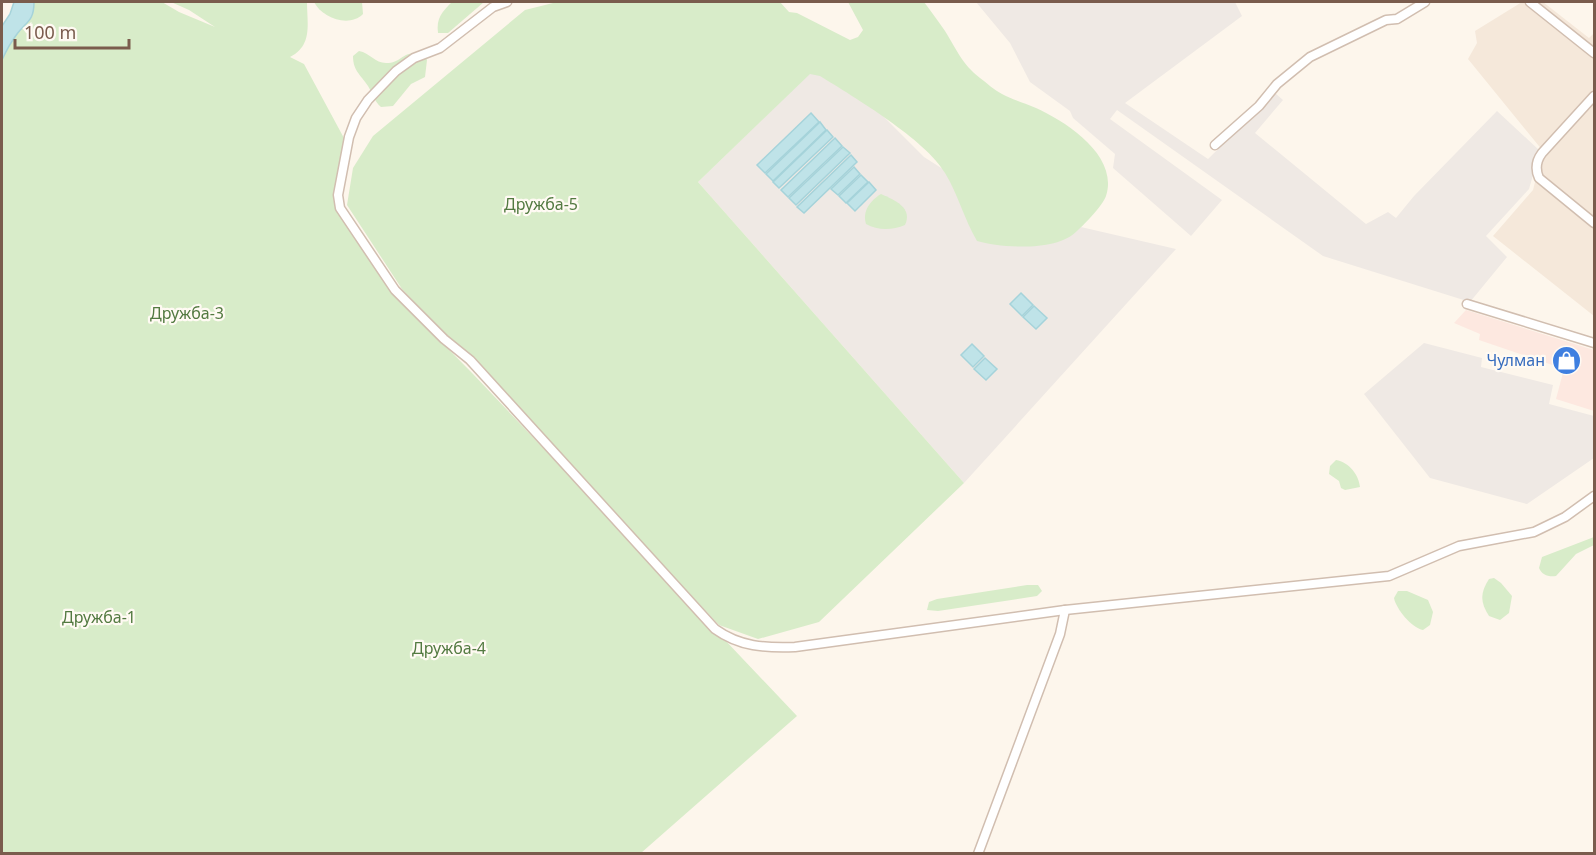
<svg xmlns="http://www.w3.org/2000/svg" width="1596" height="855" viewBox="0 0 1596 855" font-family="'Noto Sans',sans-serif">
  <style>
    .residential { fill: #f5e8da }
    .commercial { fill: #fde8e0 }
    .industrial { fill: #efe9e4 }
    .green { fill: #d8ecc9 }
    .water { fill: #bfe3e8; stroke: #a5d3da; stroke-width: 1.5 }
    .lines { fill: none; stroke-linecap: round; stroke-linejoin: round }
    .minor-casing { stroke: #d1beb0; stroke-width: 11 }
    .minor { stroke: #fff; stroke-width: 8 }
    .labels { text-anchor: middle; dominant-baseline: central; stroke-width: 4.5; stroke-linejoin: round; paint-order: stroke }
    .park-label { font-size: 16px; fill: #537a41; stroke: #fffaf3 }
    .shop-label { font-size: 16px; fill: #366cbe; stroke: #fffaf3; text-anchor: end }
  </style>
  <rect width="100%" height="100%" fill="#fdf6ec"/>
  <polygon class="residential" points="1522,2 1543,2 1589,38 1594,33 1594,316 1493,236 1533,190 1543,151 1468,59 1477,43 1475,31"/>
  <polygon class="commercial" points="1466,310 1594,350 1594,411 1556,399 1564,369 1479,340 1480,334 1454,323"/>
  <g class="industrial">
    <polygon points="976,2 1235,2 1242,16 1125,103 1208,159 1275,93 1283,100 1255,133 1366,224 1388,212 1396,218 1414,196 1497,111 1540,151 1529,189 1486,236 1507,257 1470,302 1323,256 1117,110 1110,119 1222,200 1191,236 1113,168 1115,154 1073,118 1070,111 1030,82 1010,43"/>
    <polygon points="828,61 924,157 1007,210 1176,249 964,483 698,182 815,68"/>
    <polygon points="1424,343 1482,358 1481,367 1553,385 1549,404 1594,416 1594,458 1527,504 1430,478 1364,394"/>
  </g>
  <g class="green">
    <path d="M34,2H162L179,12L215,27L189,10L171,2H307C307,24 313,45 290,57L304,64L345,140L336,204L402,302L473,374L797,716L641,853H2V60C6,51 11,42 17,34C27,21 34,21 34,2Z"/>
    <path d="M314,2H362L363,14C349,28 322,18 314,2Z"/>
    <path d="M452,2H484L448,33H438C436,18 442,12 452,2Z"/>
    <path d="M557,2H780L789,12L797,13L850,40L858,37L863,30L848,2H924C931,11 938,21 945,31C957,50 962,64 980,78C987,83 994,90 1002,94C1013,100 1025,103 1036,108C1067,122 1119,156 1106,196C1103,205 1085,224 1077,231C1057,252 1002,248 977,241C964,219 958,194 945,173C926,140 854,97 820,76L810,74L698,182L964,483L819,622L758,639L719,625L402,289L347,205L353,168L373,136L525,10Z"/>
    <path d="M359,51C370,53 375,63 386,63C403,63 402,49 424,54L427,60L425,77L411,84L393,106L381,107C374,101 373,94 368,86C361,75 353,71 353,56Z"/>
    <path d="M881,194C895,200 913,208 905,225C893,230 878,231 866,224C862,211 870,201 881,194Z"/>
    <path d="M1336,460C1349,462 1359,475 1360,487L1345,490L1341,488L1339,481L1329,474L1330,466Z"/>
    <path d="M1594,537V545L1576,554L1556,576C1548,577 1542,575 1539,568L1542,557Z"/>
    <path d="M1494,578L1501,583L1512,596L1509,613L1500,620L1489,616C1480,602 1480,593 1489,579Z"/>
    <polygon points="1027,585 1038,585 1042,591 1037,596 938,611 927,610 929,602 937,599"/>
    <path d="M1398,591H1407L1428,600L1433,612L1430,625L1423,630C1412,628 1396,609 1394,598Z"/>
  </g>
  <g class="water">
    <path d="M14,2H34C34,21 27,21 17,34C11,42 6,51 2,60V26L10,14Z"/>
    <polygon points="811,113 819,122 765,173 757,165"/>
    <polygon points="820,122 826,130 773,181 766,174"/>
    <polygon points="827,130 833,137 779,188 773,182"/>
    <polygon points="835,138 842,146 788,197 781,190"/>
    <polygon points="843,147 850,153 796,205 789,198"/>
    <polygon points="851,155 857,162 804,213 797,207"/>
    <polygon points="854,167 860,174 838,195 831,189"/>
    <polygon points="861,175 868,182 846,203 839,196"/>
    <polygon points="869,182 876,190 855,211 847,203"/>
    <polygon points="1021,293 1033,305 1022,316 1010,304"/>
    <polygon points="1034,306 1047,318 1036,329 1023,317"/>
    <polygon points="972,344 984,356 973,367 961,355"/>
    <polygon points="985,358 997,369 986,380 974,369"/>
  </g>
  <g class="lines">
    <defs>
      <g id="minor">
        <path d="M507,2L493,7L440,48L414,58L396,71L368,100L356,118L349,137L338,195L340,208L395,290L444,339L470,360L715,629C740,647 765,648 795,647L1065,610L1389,576L1459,546L1534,532L1565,517L1594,496"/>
        <polyline points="1530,2 1594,53"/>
        <path d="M1594,96L1542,153C1536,161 1535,169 1539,178L1594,223"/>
        <polyline points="1215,145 1259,106 1277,84 1310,57 1386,20 1397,19 1425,2"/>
        <polyline points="1467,304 1594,343"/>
        <polyline points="978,854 1060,634 1065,610"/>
      </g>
    </defs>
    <use href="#minor" class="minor-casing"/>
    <use href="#minor" class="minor"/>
  </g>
  <defs>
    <symbol id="shop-disc" viewBox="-11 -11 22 22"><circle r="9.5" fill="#3f7fe0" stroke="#fffaf3"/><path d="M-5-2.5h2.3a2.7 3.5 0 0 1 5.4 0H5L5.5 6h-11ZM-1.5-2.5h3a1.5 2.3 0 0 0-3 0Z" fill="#fff"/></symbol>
  </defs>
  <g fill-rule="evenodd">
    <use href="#shop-disc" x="1550" y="344" width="33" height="33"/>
  </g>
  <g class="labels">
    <g class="park-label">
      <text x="541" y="204">Дружба-5</text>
      <text x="187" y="313">Дружба-3</text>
      <text x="99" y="617">Дружба-1</text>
      <text x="449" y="648">Дружба-4</text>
    </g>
    <g class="shop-label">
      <text x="1545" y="360">Чулман</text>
    </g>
  </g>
  <rect width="1596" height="855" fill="none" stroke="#7a5c4d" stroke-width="6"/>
  <path d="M15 39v9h114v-9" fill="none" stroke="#7a5c4d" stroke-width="3"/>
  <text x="24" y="39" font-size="18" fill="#7a5c4d" stroke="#fffaf3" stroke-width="4.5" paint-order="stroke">100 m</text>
</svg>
